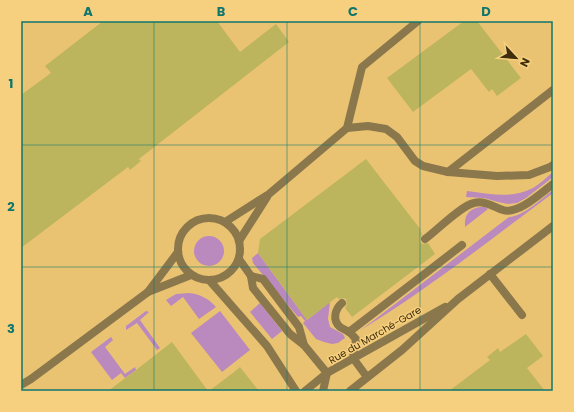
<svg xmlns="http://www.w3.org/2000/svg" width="574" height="412" viewBox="0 0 574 412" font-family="Poppins,sans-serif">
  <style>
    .green { fill: #ba89bd }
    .building { fill: #bdb55e }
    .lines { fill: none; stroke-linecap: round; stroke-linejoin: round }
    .service { stroke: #8b774c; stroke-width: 8 }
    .minor { stroke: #8b774c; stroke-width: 8 }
    .grid { fill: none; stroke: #0f766e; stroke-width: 1; stroke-opacity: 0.55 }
    .labels { text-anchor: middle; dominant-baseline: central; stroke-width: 3; stroke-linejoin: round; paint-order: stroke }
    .street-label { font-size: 10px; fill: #3e2e0b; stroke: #f7d07f }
    .neatline { fill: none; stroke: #0f766e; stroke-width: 1.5 }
    .grid-label { font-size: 13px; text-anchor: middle; font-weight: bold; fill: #0f766e }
  </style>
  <rect width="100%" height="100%" fill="#eac372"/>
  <g class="green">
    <path d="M553,172V177L526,198L517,203L508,204L498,202L484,198L466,197L467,191C491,194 511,199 533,188C540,184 547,177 553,172Z"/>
    <path d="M553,190V193C490,240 428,289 361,330L509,217C524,216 541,199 553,190Z"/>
    <path d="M480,207H485L488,209L465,227C464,216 468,209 480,207Z"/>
    <circle cx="209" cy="251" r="15"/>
    <polygon points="258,253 307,320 330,302 328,319 330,327 343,334 345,338 338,343 332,344 324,342 316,339 303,323 305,321 301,316 298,317 253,263 252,258"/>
    <path d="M189,293C200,294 209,299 216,307L199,319L183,297L171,306L166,300L176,294Z"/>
    <polygon points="260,303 282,331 272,339 250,312"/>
    <polygon points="146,311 149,312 140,320 160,348 157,350 137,323 126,330 126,326"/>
    <polygon points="220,311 250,350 222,372 191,333"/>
    <polygon points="111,337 113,340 105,347 125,374 135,367 136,370 125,378 121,373 112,380 91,352"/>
  </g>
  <g class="building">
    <polygon points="103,21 217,21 240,52 276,24 289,42 139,159 141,161 130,170 128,167 21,248 21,95 51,73 45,66"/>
    <polygon points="464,21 477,21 521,78 497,96 492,89 489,92 471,69 413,112 387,78"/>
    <polygon points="366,159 421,230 420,231 422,234 420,237 420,242 423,244 428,243 435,254 352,317 345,308 347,304 346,299 343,298 338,299 337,297 307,320 258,253 260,239"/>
    <polygon points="526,334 543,356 527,368 545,391 449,391 490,360 487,357 498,348 500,352"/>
    <polygon points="172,342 208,391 108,391 136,370"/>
    <polygon points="240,367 259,391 209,391 234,372"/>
  </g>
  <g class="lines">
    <g class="service">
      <polyline points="347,128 362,67 418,21"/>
      <polyline points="448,172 553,90"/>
      <circle cx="209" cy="249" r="31"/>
      <polyline points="225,222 269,194 347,128 368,126 386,129 397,137 415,161 423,166 448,172 497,176 529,175 550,167 553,165"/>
      <path d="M425,239C436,231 462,205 474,203C484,200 494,207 503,210C518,215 541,193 553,184"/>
      <polyline points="239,241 267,197"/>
      <polyline points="239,259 251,276 253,288 290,334 304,345 327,373 323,391"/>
      <polyline points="490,274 522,315"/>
      <polyline points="251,276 263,279 299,327 304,345"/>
      <polyline points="210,281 267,346 296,391"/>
      <polyline points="148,292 178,252"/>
      <path d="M342,303C335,309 332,320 340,327C343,329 346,330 349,332C352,334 354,337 356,339L353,358L367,377"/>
      <polyline points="349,332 444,259 462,245"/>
      <polyline points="21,385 31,379 148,292 191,275"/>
    </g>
    <g class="minor">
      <polyline points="305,391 327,373 445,307"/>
      <polyline points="350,391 402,350 458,299 553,226"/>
    </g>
  </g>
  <path class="grid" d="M154,21V391M287,21V391M420,21V391M21,145H553M21,267H553"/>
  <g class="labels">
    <g class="street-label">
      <text transform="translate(375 335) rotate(-30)">Rue du Marché-Gare</text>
    </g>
  </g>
  <rect width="574" height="412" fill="none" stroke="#f7d07f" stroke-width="44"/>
  <g transform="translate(516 58) rotate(116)" stroke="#f7d07f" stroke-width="3" paint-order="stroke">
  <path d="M0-3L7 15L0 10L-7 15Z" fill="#3e2e0b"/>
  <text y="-6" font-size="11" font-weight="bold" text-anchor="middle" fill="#3e2e0b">N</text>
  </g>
  <rect x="22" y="22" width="530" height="368" class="neatline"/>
  <g class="grid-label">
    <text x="88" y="16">A</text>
    <text x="221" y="16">B</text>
    <text x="353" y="16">C</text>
    <text x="486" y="16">D</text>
    <text x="11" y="88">1</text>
    <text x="11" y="211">2</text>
    <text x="11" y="333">3</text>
  </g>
</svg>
